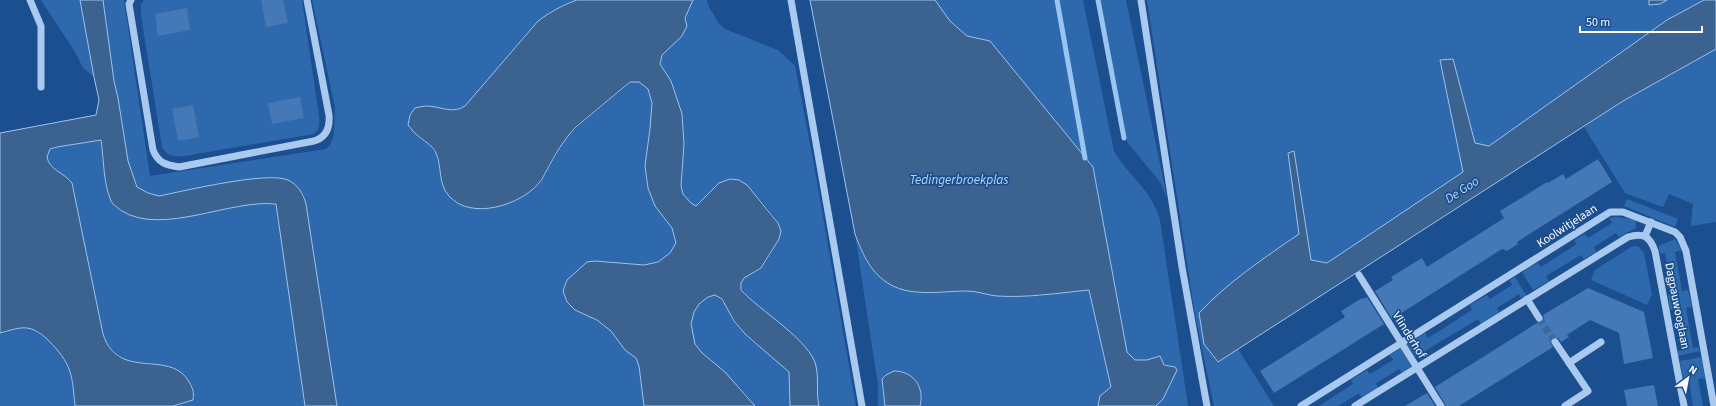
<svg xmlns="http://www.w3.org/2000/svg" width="1716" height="406" viewBox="0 0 1716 406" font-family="'Source Sans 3',sans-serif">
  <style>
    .green { fill: #2e69ad }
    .water { fill: #3c6290; stroke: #9cc4f0 }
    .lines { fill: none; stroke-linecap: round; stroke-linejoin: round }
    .stream { stroke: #9cc4f0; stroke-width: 5 }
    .building { fill: #4478b7 }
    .minor-tunnel { stroke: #3d69a0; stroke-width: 7; stroke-dasharray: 7 3.5; stroke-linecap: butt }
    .minor { stroke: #a9c9ee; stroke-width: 7 }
    .labels { text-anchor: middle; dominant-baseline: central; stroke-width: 3.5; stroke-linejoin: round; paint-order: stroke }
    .street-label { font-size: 12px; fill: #fff; stroke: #1b4f8f }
    .water-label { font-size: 13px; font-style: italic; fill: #b5d3f5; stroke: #1b4f8f }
  </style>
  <rect width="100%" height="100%" fill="#1b4f8f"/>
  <g class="green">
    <polygon points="41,0 80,0 94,77 83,68 75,52"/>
    <path d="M103,0H124L150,176L326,149L330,145L334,134L335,107L312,0H577L562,6L556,11L546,15L528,32L465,106C453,113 440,108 427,106L416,134L430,145L436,154L444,189L501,206L517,200L529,193L540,183L568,135L631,82H639L648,89L652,103L650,129L645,166L648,188L655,206L672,228L677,243L670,253L658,262L644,265L595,261L587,262L567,280L563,291L567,303L575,310L597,320L611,331L625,350L636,358L639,366L644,406H337L306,204L303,193L234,182L159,196L148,193L137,187L128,161L118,98L114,81Z"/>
    <path d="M144,0H302L319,116C320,124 320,130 313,134L185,156C175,157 167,157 162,147L141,15V5Z"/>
    <path d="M693,0H707L709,7L718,22L725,29L778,50L795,66L813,159L856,406H819L818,402L747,296C744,292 739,288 741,283C742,276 755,273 760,269C765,265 781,238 781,231C782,221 754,194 747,185L701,201L696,206C691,203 684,198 682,193C678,182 683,164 684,153C686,120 678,91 660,65L662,55L687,26L685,18Z"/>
    <path d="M935,0H1083L1114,151C1129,177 1152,190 1160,220L1188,406H1156L1163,399L1175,367L1147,360H1135L1127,352L1093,167L990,41L967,36L950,21Z"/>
    <polygon points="1100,0 1126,0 1167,198 1160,182 1127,142"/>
    <path d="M1147,0H1649V5L1660,4L1667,0H1704L1667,20L1489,146L1475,143L1453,59L1440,60L1464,172L1327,263L1311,261L1294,151L1288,153L1299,234C1264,257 1228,282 1200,313L1204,344L1217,362L1238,349L1274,406H1214L1195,315Z"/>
    <polygon points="1716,49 1716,222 1691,226 1693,204 1669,194 1663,207 1625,193 1584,127 1623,101"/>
    <path d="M101,140C103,159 103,183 111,201C113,205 118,208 122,211C158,233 216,207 255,204C261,203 269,204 276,204L305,406H173L193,400L155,364L131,361L124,359L116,353L107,346L103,334L72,183C65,173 49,170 47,157L50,149L57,147Z"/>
    <polygon points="1627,199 1678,219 1675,227 1624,206"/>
    <polygon points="1615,217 1633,219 1636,221 1636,228 1619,237 1616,233 1594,247 1596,252 1584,259 1581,255 1546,276 1549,281 1533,290 1522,272 1538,263 1541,267 1577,244 1574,240 1585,234 1588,238 1612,223 1609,218"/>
    <polygon points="855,234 863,255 912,291 936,292 969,291 997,296 1040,296 1089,289 1111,387 1100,396 1098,406 920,406 922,398 882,388 885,406 878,406 878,385"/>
    <polygon points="1675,239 1681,250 1675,252 1682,291 1688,290 1692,307 1686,308 1693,348 1698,347 1700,351 1678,356 1678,351 1683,350 1676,309 1670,310 1668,294 1673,293 1665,253 1660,254 1659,246"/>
    <polygon points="1635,246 1639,247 1644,253 1652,294 1647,305 1591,280 1595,270 1631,247"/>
    <polygon points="1515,277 1526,295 1521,298 1519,294 1497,308 1499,312 1481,324 1478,319 1415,357 1407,344 1425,333 1428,338 1472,310 1470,305 1487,295 1490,299 1512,285 1510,280"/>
    <path d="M715,295C726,301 727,312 734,322C749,341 771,355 789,372L790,406H755C746,394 735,382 724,372C715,363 701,356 695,344C686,326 693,299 715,295Z"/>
    <path d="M22,328C39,327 65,352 70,368C74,380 74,394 75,406H0V333Z"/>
    <polygon points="1401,348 1412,366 1402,373 1399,369 1376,383 1378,388 1362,398 1359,393 1338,406 1319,406 1353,384 1351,380 1367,370 1370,374 1393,360 1390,355"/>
    <polygon points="1701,357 1705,378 1698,379 1703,406 1693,406 1689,381 1683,381 1680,361"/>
  </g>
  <g class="water">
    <path d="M80,0H103L114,81L118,98L128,161L137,187L148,193L159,196C184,191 267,171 288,180C298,185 303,193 306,204L337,406H305L276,204C230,199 163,236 122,211C118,208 113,205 111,201C103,182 104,160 101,140L57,147L50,149L47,157C49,170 65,173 72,183L103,334C107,346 112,353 124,359C146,368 176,358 189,382C193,388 194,393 193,400L173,406H75C72,374 72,364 48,340C43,335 35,329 27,328C19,327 8,331 0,333V133L96,115L99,100L94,77Z"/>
    <path d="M577,0H693L685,18L687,26L682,36L662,55L660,64L671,81L682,114L684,144L681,186L683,194L691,203L696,206L719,183L730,179L739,180L747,185L778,223L781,231L779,239L761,268L744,278L741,283V290C759,310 811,341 816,366C819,379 816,393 819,406H790L789,372L745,334L734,321L722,299L715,295L708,297L699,304L694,312L691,324L695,344L702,353L725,372L755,406H644L639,366L636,358L625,350L611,331L597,320L575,310L567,302L563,291L567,280L587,262L595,261L644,265L658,262L670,253L676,243L672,228L655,206L648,188L645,166L650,129L652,103L648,89L639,82H630L576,127C564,139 555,155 547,170C544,174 543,179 539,183C521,205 471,221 449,196C438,184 442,167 436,153C432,144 423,141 416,134C413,132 411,128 408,125L410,115L415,108C419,107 424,106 428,106C442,107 453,114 465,106L538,21C550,12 563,5 577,0Z"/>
    <path d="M810,0H935L950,21L967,36L990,41L1093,167L1127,352L1135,360H1147L1160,356L1164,365L1175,367L1177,370L1163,399L1156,406H1098L1100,396L1111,387L1089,290C1058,293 1028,298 997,296C987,295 977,291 967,291C943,291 913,297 891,285C871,274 863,255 855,234Z"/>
    <polygon points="1649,0 1667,0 1660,4 1649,5"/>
    <path d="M1704,0H1716V49L1623,101L1218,362L1204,344L1199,313C1228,282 1264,258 1299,234L1288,153L1294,151L1311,260L1327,263L1463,172L1440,60L1453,59L1475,143L1489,146L1667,20Z"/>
    <path d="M894,371C913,371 925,387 920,406H885L882,379L886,375Z"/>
  </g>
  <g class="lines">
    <g class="stream">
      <polyline points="1057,0 1085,158"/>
      <polyline points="1098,0 1124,138"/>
    </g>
  </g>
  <g class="building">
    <polygon points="261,0 283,0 288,23 266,27"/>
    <polygon points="187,8 190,30 158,36 155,14"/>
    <polygon points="300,97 304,118 272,124 268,103"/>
    <polygon points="193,105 199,137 178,141 172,109"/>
    <polygon points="1598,159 1612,182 1517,242 1518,244 1507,251 1502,249 1392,319 1375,291 1393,280 1391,277 1422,258 1427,267 1504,218 1500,211 1547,182 1548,183 1563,174 1566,179"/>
    <polygon points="1588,288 1644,312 1653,358 1624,364 1619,333 1590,320 1567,335 1569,337 1561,342 1558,338 1553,338 1550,342 1553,347 1459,406 1446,406 1435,387 1537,323 1542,322 1544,318 1543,315"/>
    <polygon points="1367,297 1384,324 1274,393 1260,371 1345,317 1341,311 1362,298 1363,299"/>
    <polygon points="1654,385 1658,406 1627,406 1624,390"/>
    <polygon points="1427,393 1435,406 1405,406"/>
  </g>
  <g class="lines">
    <polyline class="minor-tunnel" points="1539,318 1555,342"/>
    <g class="minor">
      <polyline points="30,0 41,26 41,87"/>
      <path d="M131,0L129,4L153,150C158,163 166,165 179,167L314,141C327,137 330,127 329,115L307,0"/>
      <polyline points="791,0 862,406"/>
      <polyline points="1141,0 1182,267 1207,406"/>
      <polyline points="1645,236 1651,222"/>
      <polyline points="1359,275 1441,406"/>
      <polyline points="1527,299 1539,318"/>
      <polyline points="1555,342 1588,391 1565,406"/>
      <polyline points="1569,363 1601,342"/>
      <polyline points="1301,406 1610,212 1623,212 1675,232 1680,237 1686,251 1714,406"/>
      <path d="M1355,406L1628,237C1644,232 1650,237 1655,251L1684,406"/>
    </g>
  </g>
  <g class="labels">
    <g class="street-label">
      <text transform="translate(1567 226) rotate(-33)">Koolwitjelaan</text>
      <text transform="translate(1677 306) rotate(79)">Dagpauwooglaan</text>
      <text transform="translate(1409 335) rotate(58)">Vlinderhof</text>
    </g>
    <g class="water-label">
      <text x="959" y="180">Tedingerbroekplas</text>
      <text transform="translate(1462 190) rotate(-33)">De Goo</text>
    </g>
  </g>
  <g transform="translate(1688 378) rotate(32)" stroke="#1b4f8f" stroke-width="3" paint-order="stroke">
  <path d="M0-3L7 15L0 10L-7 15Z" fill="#ffffff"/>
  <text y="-6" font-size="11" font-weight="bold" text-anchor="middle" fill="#ffffff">N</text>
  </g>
  <path d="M1580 26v6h122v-6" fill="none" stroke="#ffffff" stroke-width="2"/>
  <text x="1586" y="26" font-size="12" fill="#ffffff" stroke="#1b4f8f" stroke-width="3" paint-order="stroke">50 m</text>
</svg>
